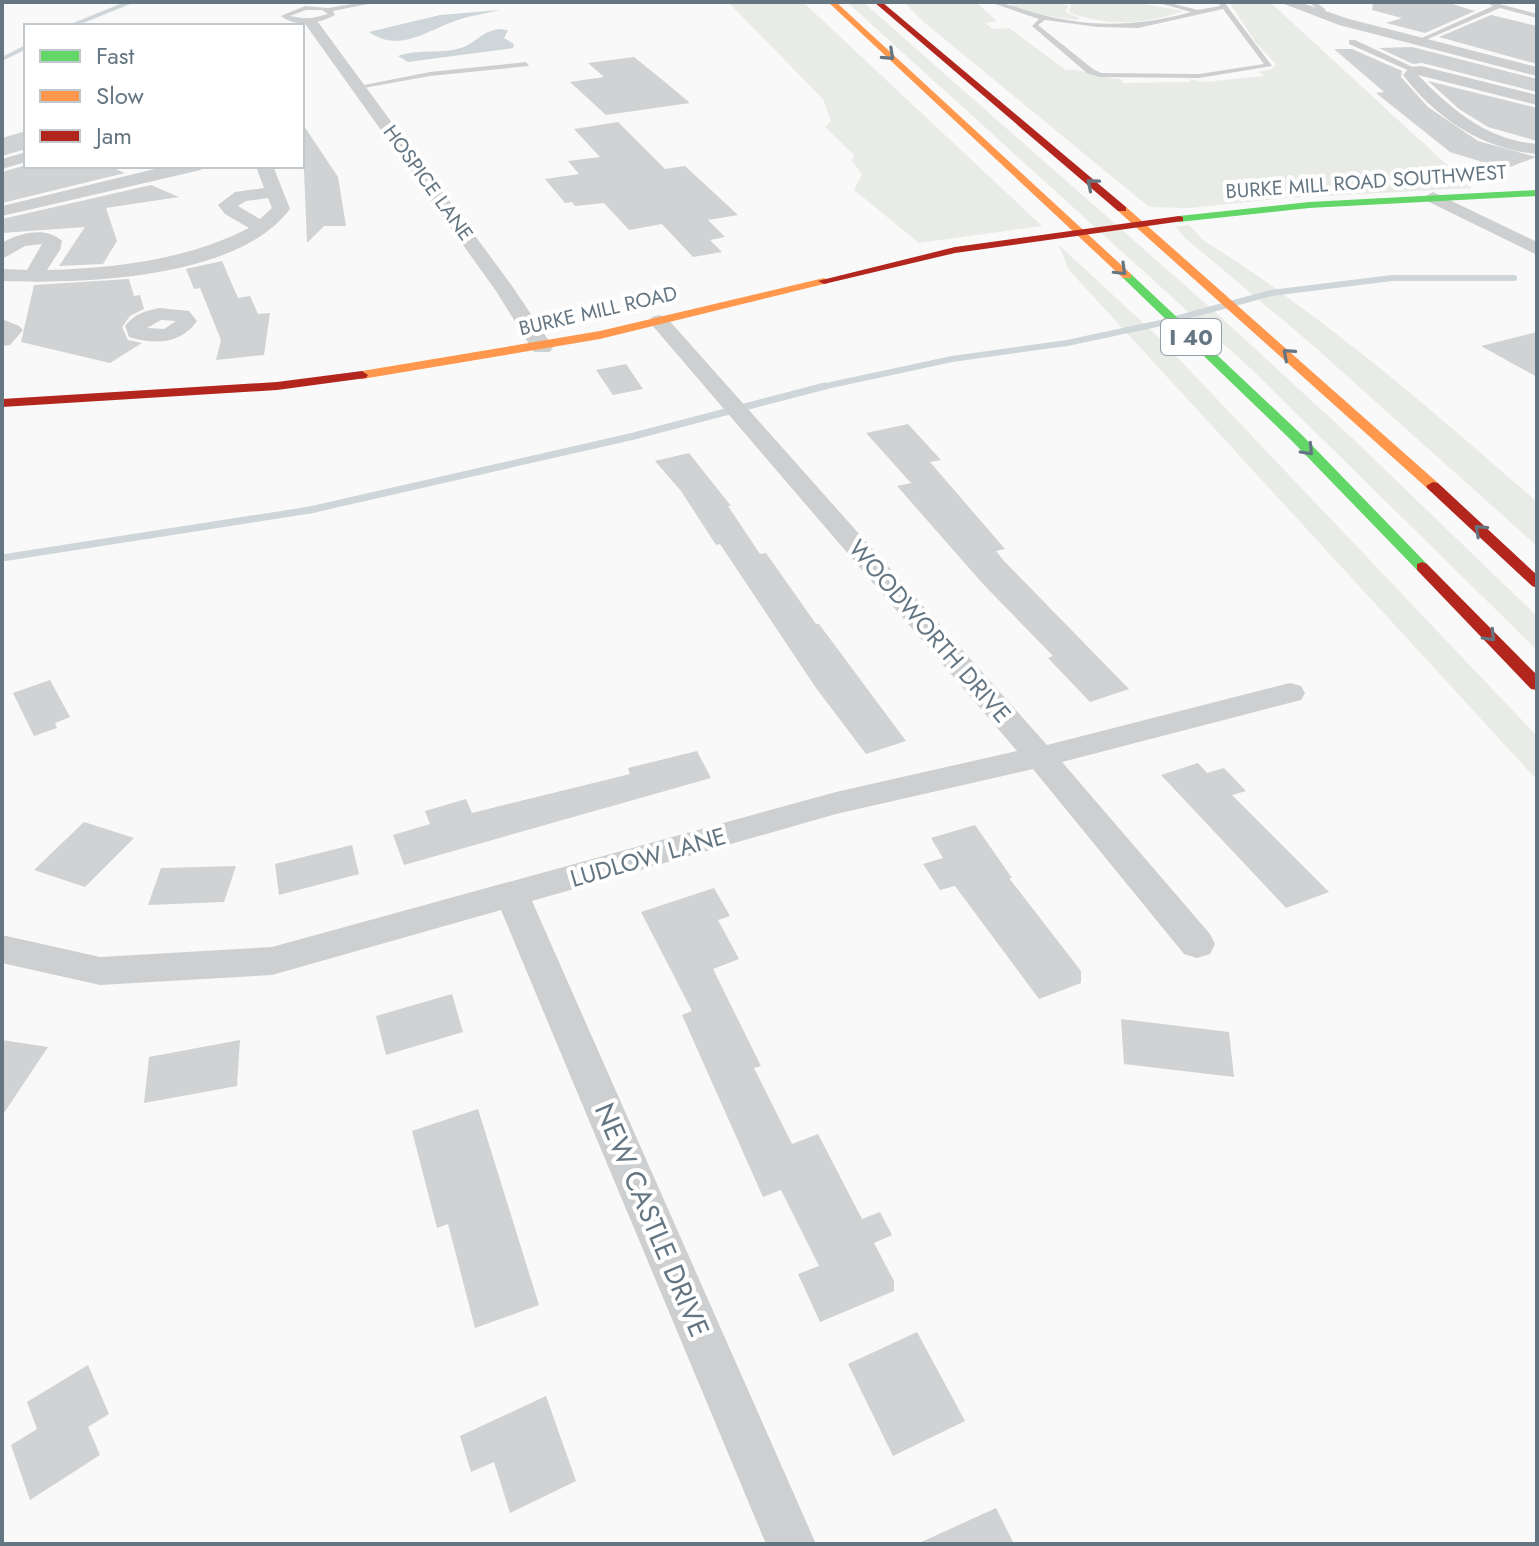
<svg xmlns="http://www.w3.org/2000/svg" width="1539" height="1546" viewBox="0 0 1539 1546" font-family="Jost,sans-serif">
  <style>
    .green { fill: #e8ebe6 }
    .water { fill: #ced6d9 }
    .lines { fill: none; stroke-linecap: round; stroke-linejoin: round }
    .stream-far2 { stroke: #ced6d9; stroke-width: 4 }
    .stream-far1 { stroke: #ced6d9; stroke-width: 6 }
    .stream { stroke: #ced6d9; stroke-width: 7 }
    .building { fill: #d0d2d3 }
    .lane { fill: #cecfd0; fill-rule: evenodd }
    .street { fill: #cecfd0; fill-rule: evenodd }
    .fast { fill: #63d668; fill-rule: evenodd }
    .slow { fill: #ff974d; fill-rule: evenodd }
    .jam { fill: #b3261e; fill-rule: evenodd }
    .oneway { stroke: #657683 }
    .labels { text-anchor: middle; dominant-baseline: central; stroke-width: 8; stroke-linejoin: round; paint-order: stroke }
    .far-street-label { font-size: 20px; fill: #657683; stroke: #fff }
    .shield { fill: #fff; stroke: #939fa8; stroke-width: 2 }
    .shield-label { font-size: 22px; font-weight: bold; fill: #657683 }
    .street-label { font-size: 24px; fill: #657683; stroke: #fff }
    .near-street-label { font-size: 28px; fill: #657683; stroke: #fff }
  </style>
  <rect width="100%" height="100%" fill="#f9f9f9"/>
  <g class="green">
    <polygon points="728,2 803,2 1042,226 919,243 854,190 862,174 852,161 854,155 825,127 831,121 823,99"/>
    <polygon points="847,2 863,2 1213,310 1351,437 1537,616 1537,650 1250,368"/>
    <path d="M904,2H976L997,21L985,23L993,29L1009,28L1066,70C1083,68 1102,79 1121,79L1123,83L1191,82L1189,79L1205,82L1264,76L1259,72L1272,69L1276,64L1257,44L1229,2H1270L1472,188L1287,198L1189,208L1149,207L925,23Z"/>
    <polygon points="1006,2 1060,2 1068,6 1065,12 1080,18 1075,20 1025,12"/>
    <path d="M1064,2H1132L1184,11C1146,24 1110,27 1071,13L1069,11L1071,5Z"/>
    <path d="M1189,225L1203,240C1324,316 1430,408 1537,502V546L1309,342L1184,237L1176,227Z"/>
    <polygon points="1058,244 1156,335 1537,736 1537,780 1069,270"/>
  </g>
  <g class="water">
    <path d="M500,10C486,14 471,15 458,20C429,29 400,54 369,32L440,15Z"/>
    <path d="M498,29L508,30L504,38L514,44L513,48L408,62L398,56C419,48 443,55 464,47C477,41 482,32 498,29Z"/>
  </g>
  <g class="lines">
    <g class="stream-far2">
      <polyline points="71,26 130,2"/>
      <polyline points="2,59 26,47"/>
    </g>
    <polyline class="stream-far1" points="817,388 952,359 1067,343 1161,323 1271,293 1392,278 1514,278"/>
    <polyline class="stream" points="2,558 310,510 634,436 825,386"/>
  </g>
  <g class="building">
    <polygon points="1373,2 1446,2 1475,11 1425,33 1386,23 1402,18 1372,10"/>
    <polygon points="1491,15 1537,26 1537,64 1439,37"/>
    <polygon points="1412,47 1537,79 1537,92 1422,63 1413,64 1379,48"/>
    <polygon points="1334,49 1352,49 1402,71 1401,77 1428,107 1478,141 1536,157 1505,169 1450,152 1376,93 1384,92"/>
    <polygon points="634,57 665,82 690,103 606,115 570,82 604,77 588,63"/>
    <polygon points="1428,81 1537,108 1537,141 1488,127 1459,109"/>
    <polygon points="618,122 665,169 685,166 738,215 708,220 725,237 710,240 722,252 693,257 662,224 629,230 604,203 575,206 572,202 565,203 545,179 579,174 568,161 600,157 574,129"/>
    <polygon points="302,123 338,177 346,226 324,226 307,243"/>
    <polygon points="26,131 26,149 2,156 2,138"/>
    <polygon points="26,165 109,166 125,173 2,203 2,172"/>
    <polygon points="151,185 179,197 106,208 117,241 103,264 59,266 85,227 2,233 2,219"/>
    <polygon points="222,261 238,298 250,296 258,314 270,313 264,355 216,360 221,340 200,288 194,289 186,269"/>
    <polygon points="129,279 134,296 140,295 144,309 130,316 122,327 128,340 142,343 110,363 21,342 34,285"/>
    <polygon points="1537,332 1537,377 1481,346"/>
    <polygon points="626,364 643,389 613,395 596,370"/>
    <polygon points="908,424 941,460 930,462 1005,549 996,551 1004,561 1129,689 1090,702 1048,658 1053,656 983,584 897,486 911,483 866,433"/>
    <polygon points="689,453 731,506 728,506 760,554 766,553 816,624 819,624 906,741 866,754 816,688 720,544 716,545 681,491 655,461"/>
    <polygon points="50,680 70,717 55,723 57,728 34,736 13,693"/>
    <polygon points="697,751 711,778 404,865 393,835 430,824 425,811 466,799 472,813 630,774 628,768"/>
    <polygon points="1198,763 1207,773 1224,768 1246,791 1232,795 1329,892 1286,908 1161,775"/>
    <polygon points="84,822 134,838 85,887 34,870"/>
    <polygon points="975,825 1012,878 1009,878 1081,971 1081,983 1039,999 955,886 940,890 923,864 943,858 931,838"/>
    <polygon points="352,845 359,874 279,895 275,864"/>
    <polygon points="236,866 224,902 148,905 161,868"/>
    <polygon points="714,888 730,916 718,920 739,959 713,969 761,1066 754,1068 792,1144 818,1134 862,1219 880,1212 892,1235 874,1243 894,1281 894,1291 820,1322 798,1274 819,1266 781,1190 763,1197 682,1015 692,1011 641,912"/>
    <polygon points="452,994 463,1032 386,1055 376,1016"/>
    <polygon points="1121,1019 1229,1032 1234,1077 1124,1064"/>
    <polygon points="2,1040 48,1047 2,1116"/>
    <polygon points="240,1040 237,1086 144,1103 149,1057"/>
    <polygon points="478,1109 539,1305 475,1328 448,1224 437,1228 412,1131"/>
    <polygon points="917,1332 965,1421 893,1456 848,1364"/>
    <polygon points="88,1365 109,1414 88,1427 100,1455 30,1500 11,1445 37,1429 27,1402"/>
    <polygon points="546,1396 576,1481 510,1513 494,1462 471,1472 460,1436"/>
    <polygon points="996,1508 1014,1544 917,1544"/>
  </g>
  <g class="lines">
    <g class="lane">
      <path d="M364,2H378L333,11L335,15C318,24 297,28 281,16L305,6L328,8ZM306,10H322L328,14L308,19L290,16Z"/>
      <path d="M989,2C1008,2 1025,11 1043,15C1092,28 1142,26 1191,12L1155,2H1166L1198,10L1220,6L1218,2H1224L1272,66L1199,78L1100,77L1087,73L1032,26L1039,19ZM1223,9L1264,64L1199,74L1101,73L1093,69L1038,25L1045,20L1098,27L1138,28Z"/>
      <polygon points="1309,2 1316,2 1326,10 1314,15 1318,10"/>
      <polygon points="1492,2 1537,14 1537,18 1500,8 1421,42 1415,41 1493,6 1489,4"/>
      <polygon points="1349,40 1355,40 1419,70 1412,72 1349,44"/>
      <polygon points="526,62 529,66 430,76 358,89 354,87 430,72"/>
    </g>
    <g class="street">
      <polygon points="1279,2 1299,2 1349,19 1537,67 1537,76 1339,25"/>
      <polygon points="305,18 315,18 512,286 553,347 550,352 534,352 496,291 303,21"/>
      <path d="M1421,66L1537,95V105L1418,75C1452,110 1487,140 1537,144V154C1482,149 1436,118 1403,75L1410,67Z"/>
      <polygon points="26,152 26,162 2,169 2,159"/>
      <polygon points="167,166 204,166 201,170 2,216 2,206"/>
      <path d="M259,166H273L290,209C238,279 83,284 2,281V269L27,270L42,244L25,246L2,259V243C19,233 46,226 62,241L60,250L47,270C115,268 187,260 249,228L225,214L218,205L235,192L264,188L257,169ZM268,198L272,208L260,219L238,206L246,201Z"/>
      <polygon points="1433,192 1537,242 1537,255 1427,201 1424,197"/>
      <path d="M159,308L189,311L197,321C181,344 155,345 129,337L125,326C134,314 145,311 159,308ZM161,320L176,321L164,329L147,328Z"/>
      <polygon points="659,315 666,317 1047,745 1290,683 1301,686 1305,693 1301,700 1062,762 1210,934 1215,944 1210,954 1197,958 1184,954 1033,769 836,814 532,901 816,1544 766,1544 501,910 272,975 100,985 2,963 2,935 100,957 272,947 836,792 1017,751 652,325 649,321 652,317"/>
      <polygon points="2,319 19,326 23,330 10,345 2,346"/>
    </g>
    <g class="fast">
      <polygon points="1537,190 1537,196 1309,208 1179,222 1174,219 1179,216 1309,202"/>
      <polygon points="1123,274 1131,274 1302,435 1427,564 1427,570 1417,570 1292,441 1123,278"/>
    </g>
    <g class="slow">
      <polygon points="828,2 836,2 1131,274 1131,278 1123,278"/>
      <polygon points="1118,207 1126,207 1438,483 1438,489 1428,489 1118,211"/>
      <polygon points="824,278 830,281 828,283 600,339 362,379 356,375 362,371 600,331"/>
    </g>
    <g class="jam">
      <polygon points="874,2 882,2 1126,207 1126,211 1118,211"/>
      <polygon points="1179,216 1183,217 1183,221 955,253 824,284 818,281 955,247"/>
      <polygon points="362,371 368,375 366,378 277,390 2,407 2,399 277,382"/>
      <polygon points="1433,482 1438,483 1537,575 1537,588 1532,586 1428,489 1426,486"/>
      <polygon points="1422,562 1427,564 1537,675 1537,690 1531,689 1417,570 1417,564"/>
    </g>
  </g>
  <defs><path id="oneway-chevron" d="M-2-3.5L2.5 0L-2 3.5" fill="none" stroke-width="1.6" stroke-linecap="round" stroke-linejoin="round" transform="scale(2)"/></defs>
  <g class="oneway">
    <use href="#oneway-chevron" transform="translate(889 55) rotate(43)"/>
    <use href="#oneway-chevron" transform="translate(1092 184) rotate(-140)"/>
    <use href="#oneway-chevron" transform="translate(1121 270) rotate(44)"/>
    <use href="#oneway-chevron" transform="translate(1288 354) rotate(-139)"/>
    <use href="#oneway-chevron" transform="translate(1308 450) rotate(46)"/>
    <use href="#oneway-chevron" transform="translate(1480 530) rotate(-137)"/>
    <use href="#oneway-chevron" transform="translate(1490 636) rotate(46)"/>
  </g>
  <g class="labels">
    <g class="far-street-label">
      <text transform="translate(1366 182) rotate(-4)">BURKE MILL ROAD SOUTHWEST</text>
      <text transform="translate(428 183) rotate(54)">HOSPICE LANE</text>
      <text transform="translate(598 311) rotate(-13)">BURKE MILL ROAD</text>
    </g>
    <rect class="shield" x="1161" y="319" width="60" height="36" rx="6"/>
    <g class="shield-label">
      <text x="1191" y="337">I 40</text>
    </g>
    <g class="street-label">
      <text transform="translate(930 631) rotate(49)">WOODWORTH DRIVE</text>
      <text transform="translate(648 857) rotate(-16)">LUDLOW LANE</text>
    </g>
    <g class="near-street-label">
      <text transform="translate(652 1220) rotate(67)">NEW CASTLE DRIVE</text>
    </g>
  </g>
  <rect width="1539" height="1546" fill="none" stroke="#657683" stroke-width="8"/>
  <rect x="24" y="24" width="280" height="144" fill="#ffffff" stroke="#c1c8cd" stroke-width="2"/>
  <rect x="40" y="50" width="40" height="12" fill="#63d668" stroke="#c1c8cd" stroke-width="2"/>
  <text x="96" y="64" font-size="24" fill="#657683">Fast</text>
  <rect x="40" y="90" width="40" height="12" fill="#ff974d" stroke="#c1c8cd" stroke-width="2"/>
  <text x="96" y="104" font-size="24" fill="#657683">Slow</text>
  <rect x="40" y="130" width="40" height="12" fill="#b3261e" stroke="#c1c8cd" stroke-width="2"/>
  <text x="96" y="144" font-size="24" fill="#657683">Jam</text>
</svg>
